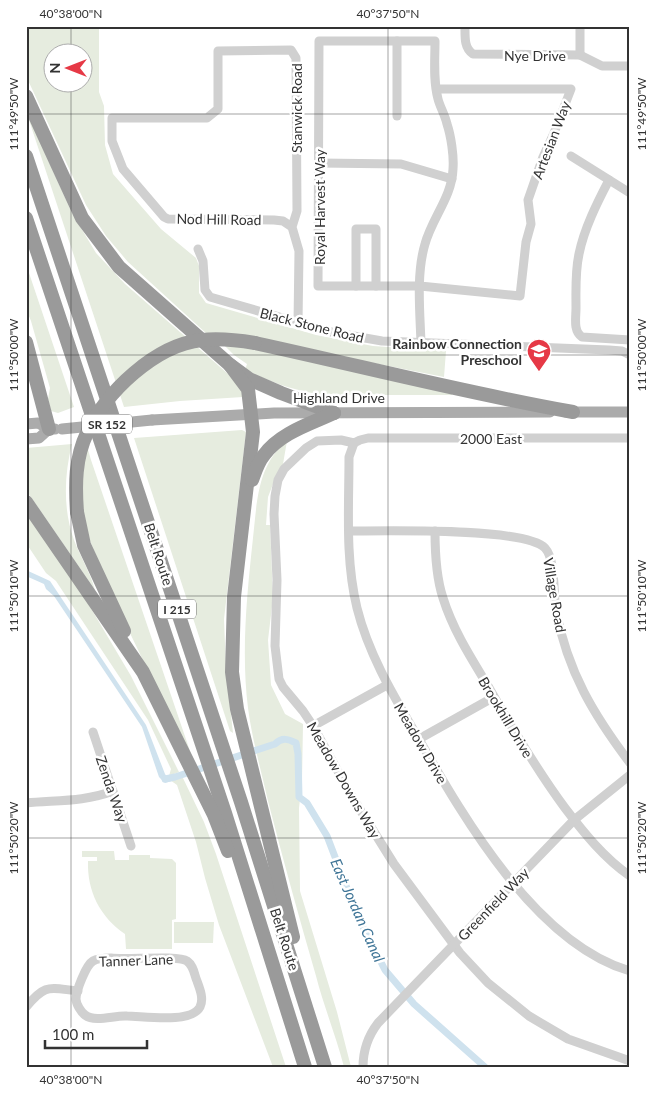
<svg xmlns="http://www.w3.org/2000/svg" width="656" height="1093" viewBox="0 0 656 1093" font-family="Lato,sans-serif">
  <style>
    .green { fill: #e6ecdf; fill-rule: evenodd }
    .water { fill: #cfe2ee }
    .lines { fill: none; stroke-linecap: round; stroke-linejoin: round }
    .canal { stroke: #cfe2ee; stroke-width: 7 }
    .minor { stroke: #d0d0d0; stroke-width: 9 }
    .major { stroke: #ababab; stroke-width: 11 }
    .highway { stroke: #9a9a9a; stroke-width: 14 }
    .major-bridge { stroke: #ababab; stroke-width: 11 }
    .highway-bridge { stroke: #9a9a9a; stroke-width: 14 }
    .ticks { fill: none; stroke: #333; stroke-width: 1; stroke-opacity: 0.45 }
    .labels { text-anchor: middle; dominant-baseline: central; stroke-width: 5; stroke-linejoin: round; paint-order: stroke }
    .shield { fill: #fff; stroke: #707070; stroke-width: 1 }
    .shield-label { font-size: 12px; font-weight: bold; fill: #333 }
    .street-label { font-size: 14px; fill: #333; stroke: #fff }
    .poi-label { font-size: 14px; font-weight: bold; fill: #333; stroke: #fff; text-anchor: end }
    .water-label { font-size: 15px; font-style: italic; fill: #3f7597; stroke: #fff }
    .neatline { fill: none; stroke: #333; stroke-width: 2 }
    .ticks-label { font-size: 12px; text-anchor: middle; fill: #333 }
  </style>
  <rect width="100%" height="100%" fill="#fff"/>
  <g class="green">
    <path d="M26,26H99V92L104,106L105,145L113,174L161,229L196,258L199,266V293L206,303L316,335L373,346L446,351L444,377L353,359L207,334L128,262L106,236L86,205L26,76ZM52,52H82V82H52Z"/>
    <polygon points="26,111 72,213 96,253 125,284 235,380 244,392 243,397 180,401 124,407"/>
    <polygon points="26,264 74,407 58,413 51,411 48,399 50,388 31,321 26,309"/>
    <path d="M222,343L236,344L452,394V395H325C294,391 274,383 245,370L247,364L234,355Z"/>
    <polygon points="242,430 246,432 224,619 226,670 233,733 230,731 134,438"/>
    <path d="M287,441L283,464L275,479L268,497L266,525H270L273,598L268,640L271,685L285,714L303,724L302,781L299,808L300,891L337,1012L351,1067H344C336,1036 324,1007 316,976C299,918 283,859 268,801C261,770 252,739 248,708C241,652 247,594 253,538C257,503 257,465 287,441Z"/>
    <path d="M72,444C64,475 63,510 74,540C80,556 90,572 95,590L26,490V448Z"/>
    <polygon points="87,446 91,460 191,754 174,725 117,606 76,507"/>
    <polygon points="26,513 83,595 131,676 179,772 169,776 171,769 148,720 56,581 46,573 26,543"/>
    <polygon points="182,776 204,822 216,854 286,1067 273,1067 219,925 205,878 196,842 177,785 170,780"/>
    <path d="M82,851H114L115,860H129V855H150V858L172,859L176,863V919L172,920V949H126L125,934C100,917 87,891 88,861H97V857H82Z"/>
    <polygon points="174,922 214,922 213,943 174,943"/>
  </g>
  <polygon class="water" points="26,570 50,581 146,725 165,774 167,777 171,776 172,781 165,783 159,777 142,727 54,596 46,589 44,584 26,576"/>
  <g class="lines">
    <path class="canal" d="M165,779L175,777L275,744C282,737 288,739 296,743L298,754L299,797L307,803L327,836L358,917L385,970L414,1004L485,1067"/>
    <g class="minor">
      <path d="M465,26C465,37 464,48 473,54L580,55L602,66H630"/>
      <polyline points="580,26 580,55"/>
      <polyline points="397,41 397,116"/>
      <polyline points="571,156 630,193"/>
      <polyline points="319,163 401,164 452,179"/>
      <path d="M609,180C597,203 584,229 579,254C575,272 576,290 576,308C576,318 573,331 582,337L630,340"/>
      <polyline points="292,227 297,211 296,58 291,50 218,51 218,109 207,118 112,118 112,141 123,169 164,217 168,219 274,220 283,221 292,227 299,251 298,324"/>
      <polyline points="198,249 203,261 205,290 210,297 331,332 382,341 609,350 622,351 630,355"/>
      <polyline points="356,286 356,229 376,229 376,286"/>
      <path d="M421,343C420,312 416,274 425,244C432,218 452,197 453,169C454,156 451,136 447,124C445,115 440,107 438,99C433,80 435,60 435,41H319L318,286H420L520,296L526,242L531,224L528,200L543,157L554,133L571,89H436"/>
      <polyline points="354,443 341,440 317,441 306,448 284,469 278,480 275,496 274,514 277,580 275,646 279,679 283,687 303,711 313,726 351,795 394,864 460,953 488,983 529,1016 568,1039 630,1061"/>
      <path d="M354,443L349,457C349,507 345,559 357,608C369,656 395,698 420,741C465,820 537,944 630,971"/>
      <polyline points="354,443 360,440 368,438 630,438"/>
      <path d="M349,531C383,531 525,527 545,548C556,560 553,594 556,611C568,672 593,714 630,763"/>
      <path d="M435,531C435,553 436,577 443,598C453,630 471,658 488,686C512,728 536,769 565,808C584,833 604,858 630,876"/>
      <polyline points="313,726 387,685"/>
      <polyline points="93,732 131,846"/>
      <polyline points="419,739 494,697"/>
      <path d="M26,803C56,800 84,802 113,791"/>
      <path d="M111,958C126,960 178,955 187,961C194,966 194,974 197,981C200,989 204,999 200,1007C191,1024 143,1016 127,1016C114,1015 96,1023 85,1015C81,1012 76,1004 76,999C76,991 86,965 93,961C98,958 105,958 111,958Z"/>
      <path d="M26,1007C46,983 49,988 78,991"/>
      <path d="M363,1067C363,1050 368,1036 378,1023L574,820L630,775"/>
    </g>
    <g class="major">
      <polyline points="566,412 630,412"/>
      <polyline points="152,420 274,413 550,412"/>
      <polyline points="26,424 38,423 49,429 55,429"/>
      <polyline points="26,439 39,438 49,429"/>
    </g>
    <g class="highway">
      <polyline points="26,96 82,218 119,267 230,365 249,379 281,393 334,413"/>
      <polyline points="26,156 241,802 325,1067"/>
      <polyline points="26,218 225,813 305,1067"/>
      <polyline points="26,342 49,429"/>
      <path d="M255,343C361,366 466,393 573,412"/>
      <polyline points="230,365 248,389 253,432 234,597 232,672 237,709 293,937"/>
      <path d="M252,480C255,472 258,462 264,455C280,433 310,424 334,413"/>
      <polyline points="26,502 143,672 214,815 228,851"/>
      <polyline points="77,512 84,545 124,631"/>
    </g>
    <polyline class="major-bridge" points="62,429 152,420"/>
    <path class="highway-bridge" d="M77,512C75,485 75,458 87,433C106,392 155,345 202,340C220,338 237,340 255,343"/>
  </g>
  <path class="ticks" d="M71,26V52M388,26V1067M71,82V1067M26,114H630M26,355H630M26,596H630M26,838H630"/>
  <defs>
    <symbol id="school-pin" viewBox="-11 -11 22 30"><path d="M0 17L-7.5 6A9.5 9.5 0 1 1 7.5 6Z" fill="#e63946" stroke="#fff"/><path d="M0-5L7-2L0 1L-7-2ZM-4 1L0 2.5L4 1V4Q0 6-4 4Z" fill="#fff"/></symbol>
  </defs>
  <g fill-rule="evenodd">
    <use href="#school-pin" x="525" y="337" width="28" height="38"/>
  </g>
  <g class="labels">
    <g class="shield">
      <rect x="82" y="414.5" width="50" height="19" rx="4"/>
      <rect x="158" y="599.5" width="38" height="19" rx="4"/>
    </g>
    <g class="shield-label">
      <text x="107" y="424">SR 152</text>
      <text x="177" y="609">I 215</text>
    </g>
    <g class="street-label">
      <text x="535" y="55">Nye Drive</text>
      <text transform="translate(296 108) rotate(-90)">Stanwick Road</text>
      <text transform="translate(551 140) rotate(-69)">Artesian Way</text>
      <text transform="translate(319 207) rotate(-90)">Royal Harvest Way</text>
      <text transform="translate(219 219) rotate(1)">Nod Hill Road</text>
      <text transform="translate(312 325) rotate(14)">Black Stone Road</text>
      <text x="339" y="397">Highland Drive</text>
      <text x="491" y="438">2000 East</text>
      <text transform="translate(159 554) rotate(72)">Belt Route</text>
      <text transform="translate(555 595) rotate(80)">Village Road</text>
      <text transform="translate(506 717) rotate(59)">Brookhill Drive</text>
      <text transform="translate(421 743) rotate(60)">Meadow Drive</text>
      <text transform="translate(344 780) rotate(60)">Meadow Downs Way</text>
      <text transform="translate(112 789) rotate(71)">Zenda Way</text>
      <text transform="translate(493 904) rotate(-46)">Greenfield Way</text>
      <text transform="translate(285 939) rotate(72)">Belt Route</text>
      <text transform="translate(136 960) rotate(-2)">Tanner Lane</text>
    </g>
    <g class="poi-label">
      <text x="522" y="343">Rainbow Connection<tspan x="522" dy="16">Preschool</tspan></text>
    </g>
    <g class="water-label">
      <text transform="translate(358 910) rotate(66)">East Jordan Canal</text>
    </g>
  </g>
  <rect width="656" height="1093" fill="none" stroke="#ffffff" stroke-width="55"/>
  <g transform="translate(68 68) rotate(270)"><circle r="24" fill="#ffffff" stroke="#adadad"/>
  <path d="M0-4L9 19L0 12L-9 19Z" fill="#e63946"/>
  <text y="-8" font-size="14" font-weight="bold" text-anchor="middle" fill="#333333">N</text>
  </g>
  <path d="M45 1040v8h102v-8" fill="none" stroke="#333333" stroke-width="2.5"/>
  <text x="52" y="1040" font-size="15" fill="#333333" stroke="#ffffff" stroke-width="4" paint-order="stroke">100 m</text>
  <rect x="28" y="28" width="600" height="1038" class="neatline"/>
  <g class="ticks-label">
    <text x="71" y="18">40°38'00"N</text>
    <text x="388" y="18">40°37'50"N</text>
    <text transform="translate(642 114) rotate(-90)" y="4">111°49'50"W</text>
    <text transform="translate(14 114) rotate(-90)" y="4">111°49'50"W</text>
    <text transform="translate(642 355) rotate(-90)" y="4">111°50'00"W</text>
    <text transform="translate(14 355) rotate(-90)" y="4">111°50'00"W</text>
    <text transform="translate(642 596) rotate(-90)" y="4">111°50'10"W</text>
    <text transform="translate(14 596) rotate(-90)" y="4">111°50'10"W</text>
    <text transform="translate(14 838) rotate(-90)" y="4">111°50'20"W</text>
    <text transform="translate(642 838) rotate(-90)" y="4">111°50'20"W</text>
    <text x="71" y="1084">40°38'00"N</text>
    <text x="388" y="1084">40°37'50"N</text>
  </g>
</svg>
